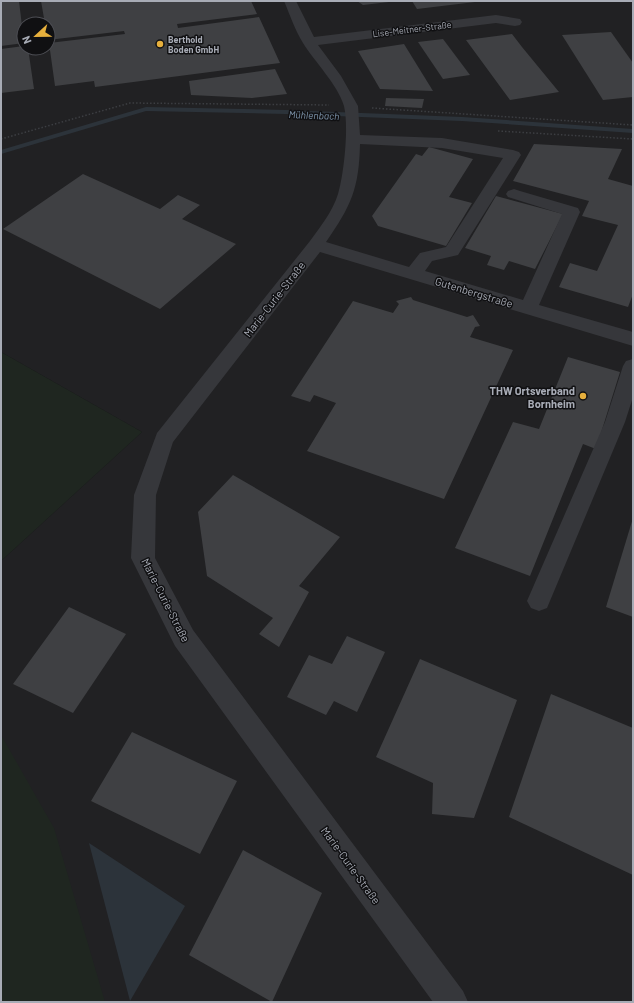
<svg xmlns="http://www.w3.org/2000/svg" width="634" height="1003" viewBox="0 0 634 1003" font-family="Barlow,sans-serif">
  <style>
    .built { fill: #212123; fill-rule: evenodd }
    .green { fill: #1f2620 }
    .water { fill: #2c333a }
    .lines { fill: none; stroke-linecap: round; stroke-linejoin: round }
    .stream { fill: #2c333a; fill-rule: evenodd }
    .building { fill: #3f4043 }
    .path { stroke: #3c3e42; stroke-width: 1.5; stroke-dasharray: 1.5 2; stroke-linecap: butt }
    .minor { fill: #36373b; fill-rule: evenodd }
    .poi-dot { fill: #e7b03d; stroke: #101012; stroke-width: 1.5 }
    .labels { text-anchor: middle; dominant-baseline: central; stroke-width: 3; stroke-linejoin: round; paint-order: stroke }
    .far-street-label { font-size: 9px; fill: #a8acb6; stroke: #101012 }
    .far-poi-label { font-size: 9px; font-weight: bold; fill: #a8acb6; stroke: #101012; text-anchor: start }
    .far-water-label { font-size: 10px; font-style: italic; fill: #8098af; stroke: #101012 }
    .street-label { font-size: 11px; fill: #a8acb6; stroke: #101012 }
    .poi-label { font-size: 11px; font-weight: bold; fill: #a8acb6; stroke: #101012; text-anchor: end }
  </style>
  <rect width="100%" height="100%" fill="#151517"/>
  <path class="built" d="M1,1H633V1002H1V561L142,432L1,352ZM24,24H48V48H24Z"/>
  <g class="green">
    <polygon points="1,352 142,432 1,561"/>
    <polygon points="1,735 54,828 105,1002 1,1002"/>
  </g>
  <polygon class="water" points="89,843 185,906 130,1001"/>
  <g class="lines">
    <polygon class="stream" points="146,107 286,110 462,117 633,129 633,133 462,121 286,114 146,111 1,154 1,150"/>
  </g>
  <g class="building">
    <polygon points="6,1 19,1 24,43 1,46 1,2"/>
    <polygon points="41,1 251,1 257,14 177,24 178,28 259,17 280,63 95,87 94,81 55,86 49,43 125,34 124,31 48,40 48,24 45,24"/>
    <polygon points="357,1 389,1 389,2 363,5"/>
    <polygon points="412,1 475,1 475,2 417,9"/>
    <polygon points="611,32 633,63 633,97 603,100 562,35"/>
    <polygon points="512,34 522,47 559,92 510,100 466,40"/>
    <polygon points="443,39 470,75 443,79 418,42"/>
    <polygon points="404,44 433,91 380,89 358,51"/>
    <polygon points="24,46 24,48 28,48 34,89 1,93 1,49"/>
    <polygon points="275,69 287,94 252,98 191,95 189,81"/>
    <polygon points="386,98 424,99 422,108 385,106"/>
    <polygon points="534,144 622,149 608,179 633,186 633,294 628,307 559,287 570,263 597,271 618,225 582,216 589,201 513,181"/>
    <polygon points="429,147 473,159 449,197 472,203 446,246 378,226 372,216 416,154 422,156"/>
    <polygon points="83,174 160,209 178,195 200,205 182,219 236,244 160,309 3,229"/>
    <polygon points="496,196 563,214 535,269 509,261 504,270 487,265 491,256 465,248"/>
    <polygon points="411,297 413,300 467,317 473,315 480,326 475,327 470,337 513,350 444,499 307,451 336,403 314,395 310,402 291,396 353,301 393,313 399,304 396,301"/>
    <polygon points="568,357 620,372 596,449 583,444 530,576 455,548 513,422 539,429"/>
    <polygon points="233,475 340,537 299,586 309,592 279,647 259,634 273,618 207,576 198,512"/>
    <polygon points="633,518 633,617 606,607"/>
    <polygon points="69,607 126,634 73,713 13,684"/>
    <polygon points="347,636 385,652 357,712 334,701 326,715 287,697 309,655 332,664"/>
    <polygon points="420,659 517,700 474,818 432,814 433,783 376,757"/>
    <polygon points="551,694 633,728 633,875 509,817"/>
    <polygon points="132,732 237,781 200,854 91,801"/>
    <polygon points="243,850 322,893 272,1002 189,955"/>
  </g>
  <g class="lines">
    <g class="path">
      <polyline points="372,108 633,125"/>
      <polyline points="498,131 633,139"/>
      <polyline points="1,139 130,103 329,105"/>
    </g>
    <g class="minor">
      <path d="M284,1H296L314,37L496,15L520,19L522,22L520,25L515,26L496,23L318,45L341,76L358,106L360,135L442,138L513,150L519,152L521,155L458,255L432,261L425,271L523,300L562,214L508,197L506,194L508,191L514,189L520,191L578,208L580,212L539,305L633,332V346L320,252L173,442L156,495L155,558L193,630L463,991L468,1002H433L175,646L131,558L134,495L157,433L310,241C320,227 333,211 338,194C344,174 349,127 344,106C338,85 314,61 303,43C295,30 290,15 284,1ZM360,144L442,148L503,158L446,247L420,253L409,267L326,242C351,206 359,189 360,144Z"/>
      <polygon points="633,359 633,397 625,422 547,608 539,611 531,608 527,601 605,422 623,366 626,361"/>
    </g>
  </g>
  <g class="poi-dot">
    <circle cx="160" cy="44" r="4"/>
    <circle cx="583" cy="396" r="4"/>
  </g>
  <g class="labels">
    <g class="far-street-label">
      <text transform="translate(412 29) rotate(-7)">Lise-Meitner-Straße</text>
    </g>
    <g class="far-poi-label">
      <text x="168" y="39">Berthold<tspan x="168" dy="10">Boden GmbH</tspan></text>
    </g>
    <g class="far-water-label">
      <text transform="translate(314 115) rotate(2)">Mühlenbach</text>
    </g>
    <g class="street-label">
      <text transform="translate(474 292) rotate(17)">Gutenbergstraße</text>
      <text transform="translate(274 299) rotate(-52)">Marie-Curie-Straße</text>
      <text transform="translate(166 600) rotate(63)">Marie-Curie-Straße</text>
      <text transform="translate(351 865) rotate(54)">Marie-Curie-Straße</text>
    </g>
    <g class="poi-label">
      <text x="575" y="390">THW Ortsverband<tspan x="575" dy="13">Bornheim</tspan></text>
    </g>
  </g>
  <rect width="634" height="1003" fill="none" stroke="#a8acb6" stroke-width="4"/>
  <g transform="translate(36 36) rotate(248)"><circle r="19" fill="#101012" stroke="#4d4e54"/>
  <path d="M0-3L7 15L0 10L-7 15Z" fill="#e7b03d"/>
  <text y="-6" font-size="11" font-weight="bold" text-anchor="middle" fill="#a8acb6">N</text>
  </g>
</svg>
